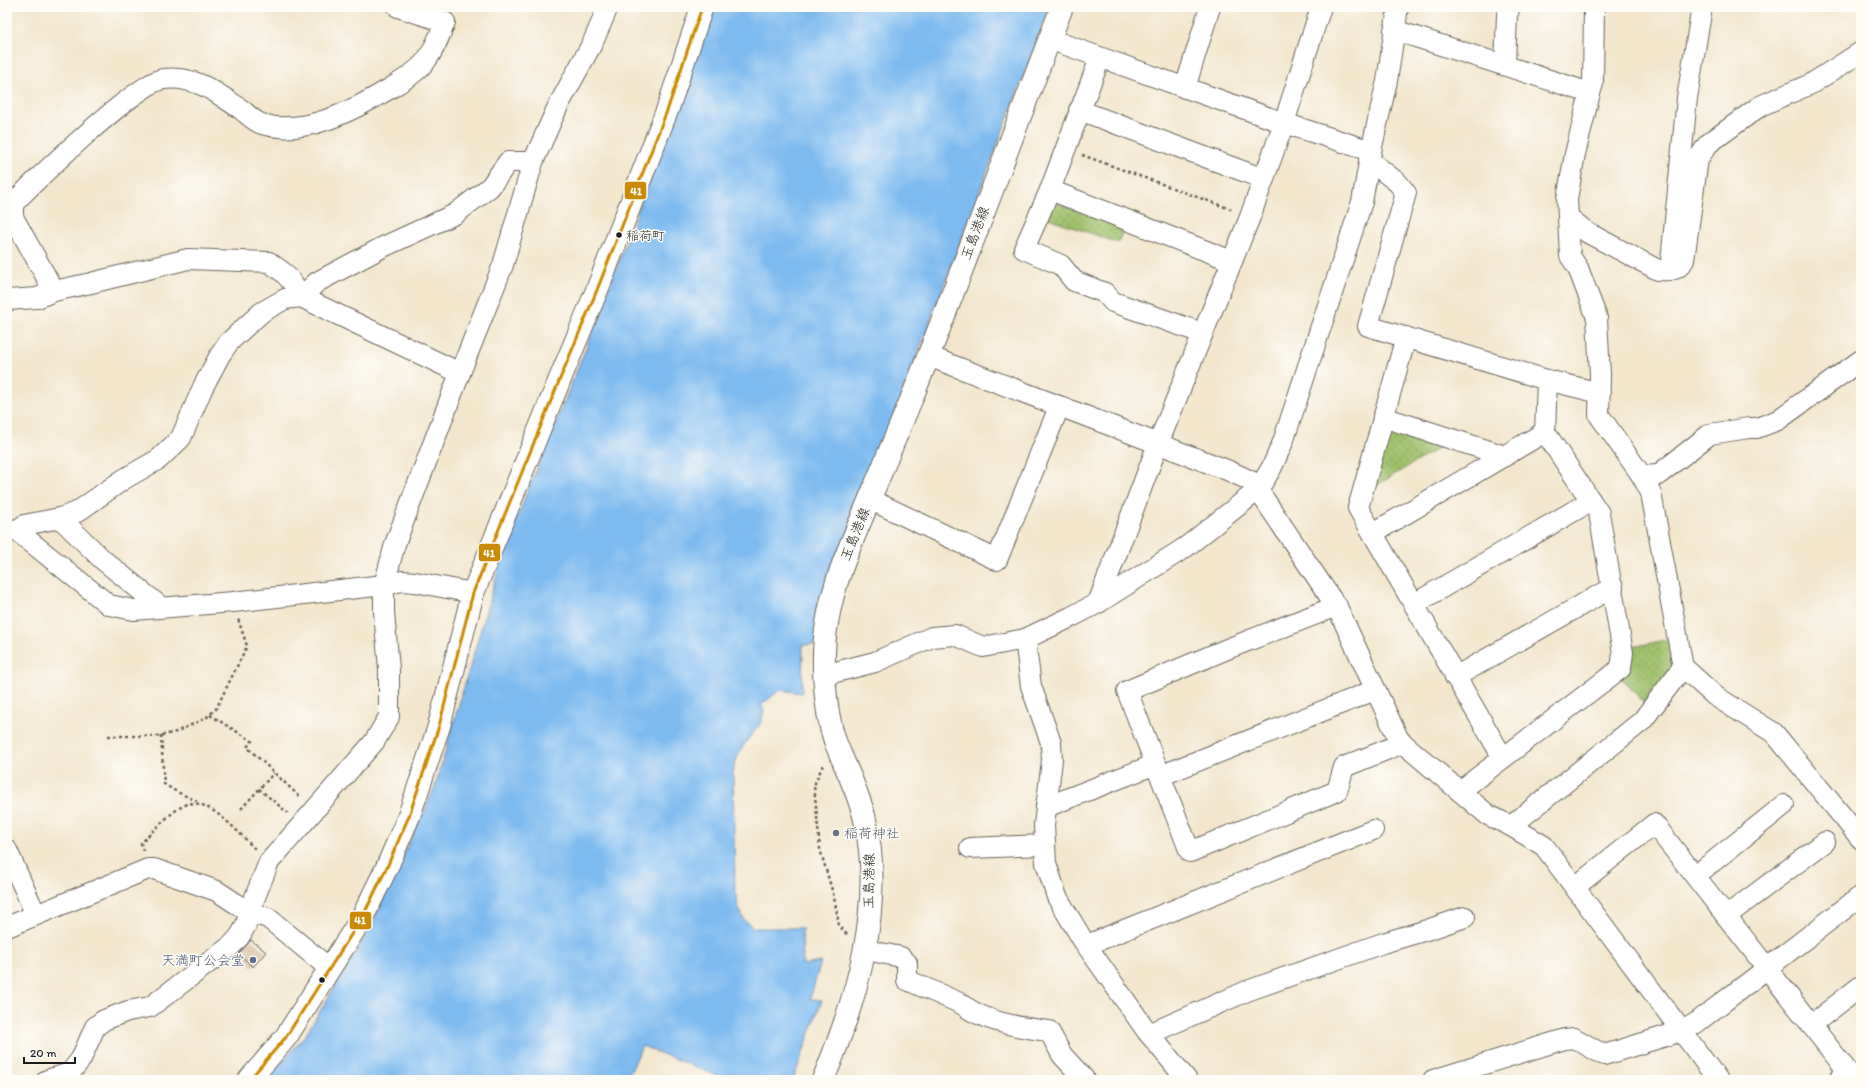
<svg xmlns="http://www.w3.org/2000/svg" width="1868" height="1087" viewBox="0 0 1868 1087" font-family="Itim,'Klee One',sans-serif">
  <style>
    .park { fill: url(#park-dots); stroke: #5d6e43 }
    .water { fill: #7dbaf0; stroke: #4c6b86 }
    .building { fill: url(#building-cross-hatch) }
    .lines { fill: none; stroke-linecap: round; stroke-linejoin: round }
    .minor-casing { stroke: #67635a; stroke-width: 22 }
    .major-casing { stroke: #67635a; stroke-width: 24 }
    .path { stroke: #67635a; stroke-width: 2.5; stroke-dasharray: 3 3; stroke-linecap: butt }
    .minor { stroke: #fff; stroke-width: 20 }
    .major { stroke: #fff; stroke-width: 22 }
    .bus-1-casing { stroke: #fdfcf7; stroke-width: 6 }
    .bus-1 { stroke: #cb8a06; stroke-width: 3 }
    .bus-dot { fill: #1c1c1c; stroke: #fdfcf7; stroke-width: 1.5 }
    .worship-dot { fill: #6b7280; stroke: #fdfcf7; stroke-width: 1.5 }
    .service-dot { fill: #5c6f8a; stroke: #fdfcf7; stroke-width: 1.5 }
    .labels { text-anchor: middle; dominant-baseline: central; stroke-width: 3; stroke-linejoin: round; paint-order: stroke }
    .bus-label { font-size: 13px; fill: #1c1c1c; stroke: #fdfcf7; text-anchor: start }
    .street-label { font-size: 14px; fill: #1c1c1c; stroke: #fdfcf7 }
    .worship-label { font-size: 14px; fill: #5b616d; stroke: #fdfcf7; text-anchor: start }
    .service-label { font-size: 14px; fill: #4e5e75; stroke: #fdfcf7; text-anchor: end }
    .line-badge { stroke: #fdfcf7; stroke-width: 1.5 }
    .badge-label { font-size: 11px; text-anchor: middle; font-weight: bold; fill: #fff }
  </style>
  <defs>
    <pattern id="park-dots" width="8" height="8" patternUnits="userSpaceOnUse"><rect width="8" height="8" fill="#9ec06a"/><path d="M2 2h.1M6 6h.1" fill="none" stroke="#88a45b" stroke-width="1.8" stroke-linecap="round"/></pattern>
    <pattern id="building-cross-hatch" width="8" height="8" patternUnits="userSpaceOnUse"><rect width="8" height="8" fill="#d9b58d"/><path d="M0 0l8 8M0 8l8-8" fill="none" stroke="#ba9b79"/></pattern>
  </defs>
  <rect width="100%" height="100%" fill="#fdfcf7"/>
  <filter id="ink" filterUnits="userSpaceOnUse"><feTurbulence type="fractalNoise" baseFrequency=".025" numOctaves="2"/><feDisplacementMap in="SourceGraphic" scale="8" xChannelSelector="R" yChannelSelector="G"/><feConvolveMatrix kernelMatrix="1 2 1 2 8 2 1 2 1" color-interpolation-filters="sRGB"/></filter>
  <filter id="wash" filterUnits="userSpaceOnUse"><feTurbulence type="fractalNoise" baseFrequency=".012" numOctaves="4" result="noise"/><feDisplacementMap in="SourceGraphic" scale="16" xChannelSelector="R" yChannelSelector="G"/><feGaussianBlur stdDeviation="0.9" result="paint"/><feColorMatrix in="noise" values="0 0 0 0 0 0 0 0 0 0 0 0 0 0 0 0 0 1.4 0 .05"/><feComposite in="paint" operator="in"/></filter>
  <g filter="url(#wash)">
    <rect width="100%" height="100%" fill="#f3e6cc"/>
    <g class="park">
      <polygon points="1051,201 1124,228 1118,243 1045,217"/>
      <polygon points="1394,426 1449,442 1370,489 1386,430"/>
      <polygon points="1671,639 1678,668 1647,706 1621,678 1631,647"/>
    </g>
    <path class="water" d="M715,7H1050L882,447L816,644L803,645L802,693L780,690L761,705L764,711C760,729 758,725 749,738C741,748 735,759 733,772L735,890L738,906L744,920L754,928H802L803,965L821,962L810,999L822,1000L793,1080H728L642,1046L627,1080H267L306,1034L368,932L435,787L504,549L586,348Z"/>
    <g id="blocks">
      <polygon class="building" points="251,940 266,952 253,967 239,954"/>
    </g>
  </g>
  <g filter="url(#ink)">
    <use href="#blocks" fill-opacity="0" stroke="#67635a" stroke-width="1"/>
    <g class="lines">
      <defs>
        <g id="minor">
          <polyline points="1394,30 1590,93 1575,154 1567,199 1570,256 1578,268 1597,318 1600,375 1599,415 1642,476 1651,493 1683,667 1715,696 1774,733 1861,839"/>
          <polyline points="1049,39 1284,123 1371,151"/>
          <polyline points="1100,58 1050,190 1232,261"/>
          <polyline points="1505,65 1507,15 1510,7"/>
          <polyline points="1185,88 1210,7"/>
          <polyline points="1590,93 1593,84 1594,7"/>
          <polyline points="1079,110 1264,179"/>
          <polyline points="1369,160 1398,183 1406,193 1368,326 1547,380 1545,432 1599,513 1623,653 1621,668 1460,791"/>
          <polyline points="1050,190 1024,249 1061,265 1074,281 1105,293 1113,302 1202,333"/>
          <path d="M1568,217L1588,233L1658,270C1670,271 1678,271 1684,260L1698,159L1708,144L1760,106L1811,84L1861,52"/>
          <polyline points="1671,261 1687,98 1702,7"/>
          <path d="M54,291L13,217V204C34,181 138,82 163,79C195,75 217,93 242,110C248,115 255,122 262,124C304,137 354,110 389,89C402,81 415,74 425,62C434,51 440,35 445,22L398,7"/>
          <polyline points="7,300 37,298 54,291 91,283 188,259 269,262 284,273 292,282 301,297 460,373"/>
          <polyline points="1406,337 1358,508 1503,758"/>
          <polyline points="928,356 1227,470 1251,481 1258,490 1338,609 1399,740 1488,815 1511,826 1544,846 1718,1080"/>
          <polyline points="1547,380 1600,393"/>
          <polyline points="1383,417 1505,456"/>
          <polyline points="1642,476 1658,475 1710,434 1749,428 1757,428 1778,420 1861,360"/>
          <polyline points="869,499 997,560 1059,407"/>
          <polyline points="60,518 103,560 161,607"/>
          <polyline points="7,528 17,531 24,525 60,518 77,512 124,479 159,459 181,438 203,387 220,355 229,342 243,329 262,312 285,299 301,297 317,282 383,247 455,214 490,187 508,162 533,162"/>
          <polyline points="7,531 17,531 109,605 134,610 233,602 384,585 402,581 415,582 473,593"/>
          <polyline points="1373,533 1545,432"/>
          <polyline points="1098,603 1158,444 1250,217 1284,123 1321,7"/>
          <polyline points="1414,604 1591,501"/>
          <polyline points="1337,606 1227,649 1127,691 1190,852 1337,791 1344,767 1403,743"/>
          <polyline points="1025,639 1031,686 1051,743 1052,760 1044,825 1046,863 1057,897 1084,942 1146,1030 1187,1080"/>
          <polyline points="824,675 875,662 932,637 955,635 983,647 1025,639 1071,617 1098,603 1186,547 1258,490 1272,467 1283,442 1362,202 1371,151 1387,81 1398,7"/>
          <polyline points="1455,677 1613,587"/>
          <polyline points="1160,776 1375,690"/>
          <polyline points="1046,807 1156,764"/>
          <polyline points="1511,826 1642,721 1683,667"/>
          <polyline points="970,848 1045,845"/>
          <polyline points="7,850 36,915"/>
          <polyline points="1695,876 1848,1072 1839,1080"/>
          <polyline points="1575,887 1654,824 1695,876 1784,805"/>
          <polyline points="1726,916 1825,842"/>
          <polyline points="7,927 148,869 154,869 217,891 249,912 268,918 329,968"/>
          <polyline points="1087,945 1373,830"/>
          <path d="M866,950L901,957L907,963V980L962,1004C983,1022 1022,1028 1049,1031L1062,1055L1085,1080"/>
          <polyline points="1811,1025 1861,986"/>
          <polyline points="1149,1034 1247,991 1383,943 1430,929 1465,917"/>
          <polyline points="47,1080 70,1073 81,1059 95,1027 104,1020 128,1011 150,1007 232,945 240,936 246,925 249,912 269,862 374,742 389,717 389,669 384,612 384,585 395,544 460,373 503,265 533,162 558,106 593,42 608,7"/>
          <polyline points="1433,1080 1565,1039 1574,1038 1604,1055 1682,1031 1696,1023 1861,896"/>
        </g>
        <g id="major">
          <polyline points="249,1080 286,1037 363,916 387,867 409,816 439,726 473,593 550,403 597,290 668,108 702,7"/>
          <path d="M823,1080C856,1001 885,907 865,820C859,793 845,767 835,741C824,709 821,656 827,623C833,585 848,550 863,515C879,477 895,438 911,400C963,270 1011,138 1062,7"/>
        </g>
      </defs>
      <use href="#minor" class="minor-casing"/>
      <use href="#major" class="major-casing"/>
      <g class="path">
        <polyline points="1082,155 1233,210"/>
        <polyline points="210,715 252,741 247,747 301,798"/>
        <polyline points="161,735 164,784 177,792 197,801"/>
        <polyline points="108,736 160,736 176,732 206,718 216,709 247,646 238,619"/>
        <polyline points="823,765 814,785 820,849 834,897 839,925 848,936"/>
        <polyline points="259,789 288,813"/>
        <polyline points="241,809 274,773"/>
        <path d="M143,851L141,843C153,832 172,809 188,804C208,797 242,836 255,849"/>
      </g>
      <use href="#minor" class="minor"/>
      <use href="#major" class="major"/>
      <defs>
        <polyline id="bus-1" points="249,1080 286,1037 363,916 387,867 409,816 439,726 473,593 550,403 597,290 668,108 702,7"/>
      </defs>
      <use href="#bus-1" class="bus-1-casing"/>
      <use href="#bus-1" class="bus-1"/>
    </g>
  </g>
  <g class="bus-dot">
    <circle cx="619" cy="235" r="3.5"/>
    <circle cx="322" cy="980" r="3.5"/>
  </g>
  <circle class="worship-dot" cx="836" cy="833" r="4"/>
  <circle class="service-dot" cx="253" cy="960" r="4"/>
  <g class="labels">
    <g class="bus-label">
      <text x="626" y="235">稲荷町</text>
    </g>
    <g class="street-label">
      <text transform="translate(975 233) rotate(-69)">玉島港線</text>
      <text transform="translate(855 534) rotate(-68)">玉島港線</text>
      <text transform="translate(869 881) rotate(-89)">玉島港線</text>
    </g>
    <g class="worship-label">
      <text x="844" y="833">稲荷神社</text>
    </g>
    <g class="service-label">
      <text x="245" y="960">天満町公会堂</text>
    </g>
  </g>
  <g class="line-badge">
    <rect x="624" y="181" width="23" height="19" rx="4" fill="#cb8a06"/>
    <rect x="478" y="543" width="23" height="19" rx="4" fill="#cb8a06"/>
    <rect x="349" y="911" width="23" height="19" rx="4" fill="#cb8a06"/>
  </g>
  <g class="badge-label">
    <text x="636" y="195">41</text>
    <text x="489" y="557">41</text>
    <text x="360" y="924">41</text>
  </g>
  <rect width="1868" height="1087" fill="none" stroke="#fdfcf7" stroke-width="24"/>
  <path d="M24 1057v6h51v-6" fill="none" stroke="#1c1c1c" stroke-width="2"/>
  <text x="30" y="1057" font-size="12" fill="#1c1c1c" stroke="#fdfcf7" stroke-width="3" paint-order="stroke">20 m</text>
</svg>
